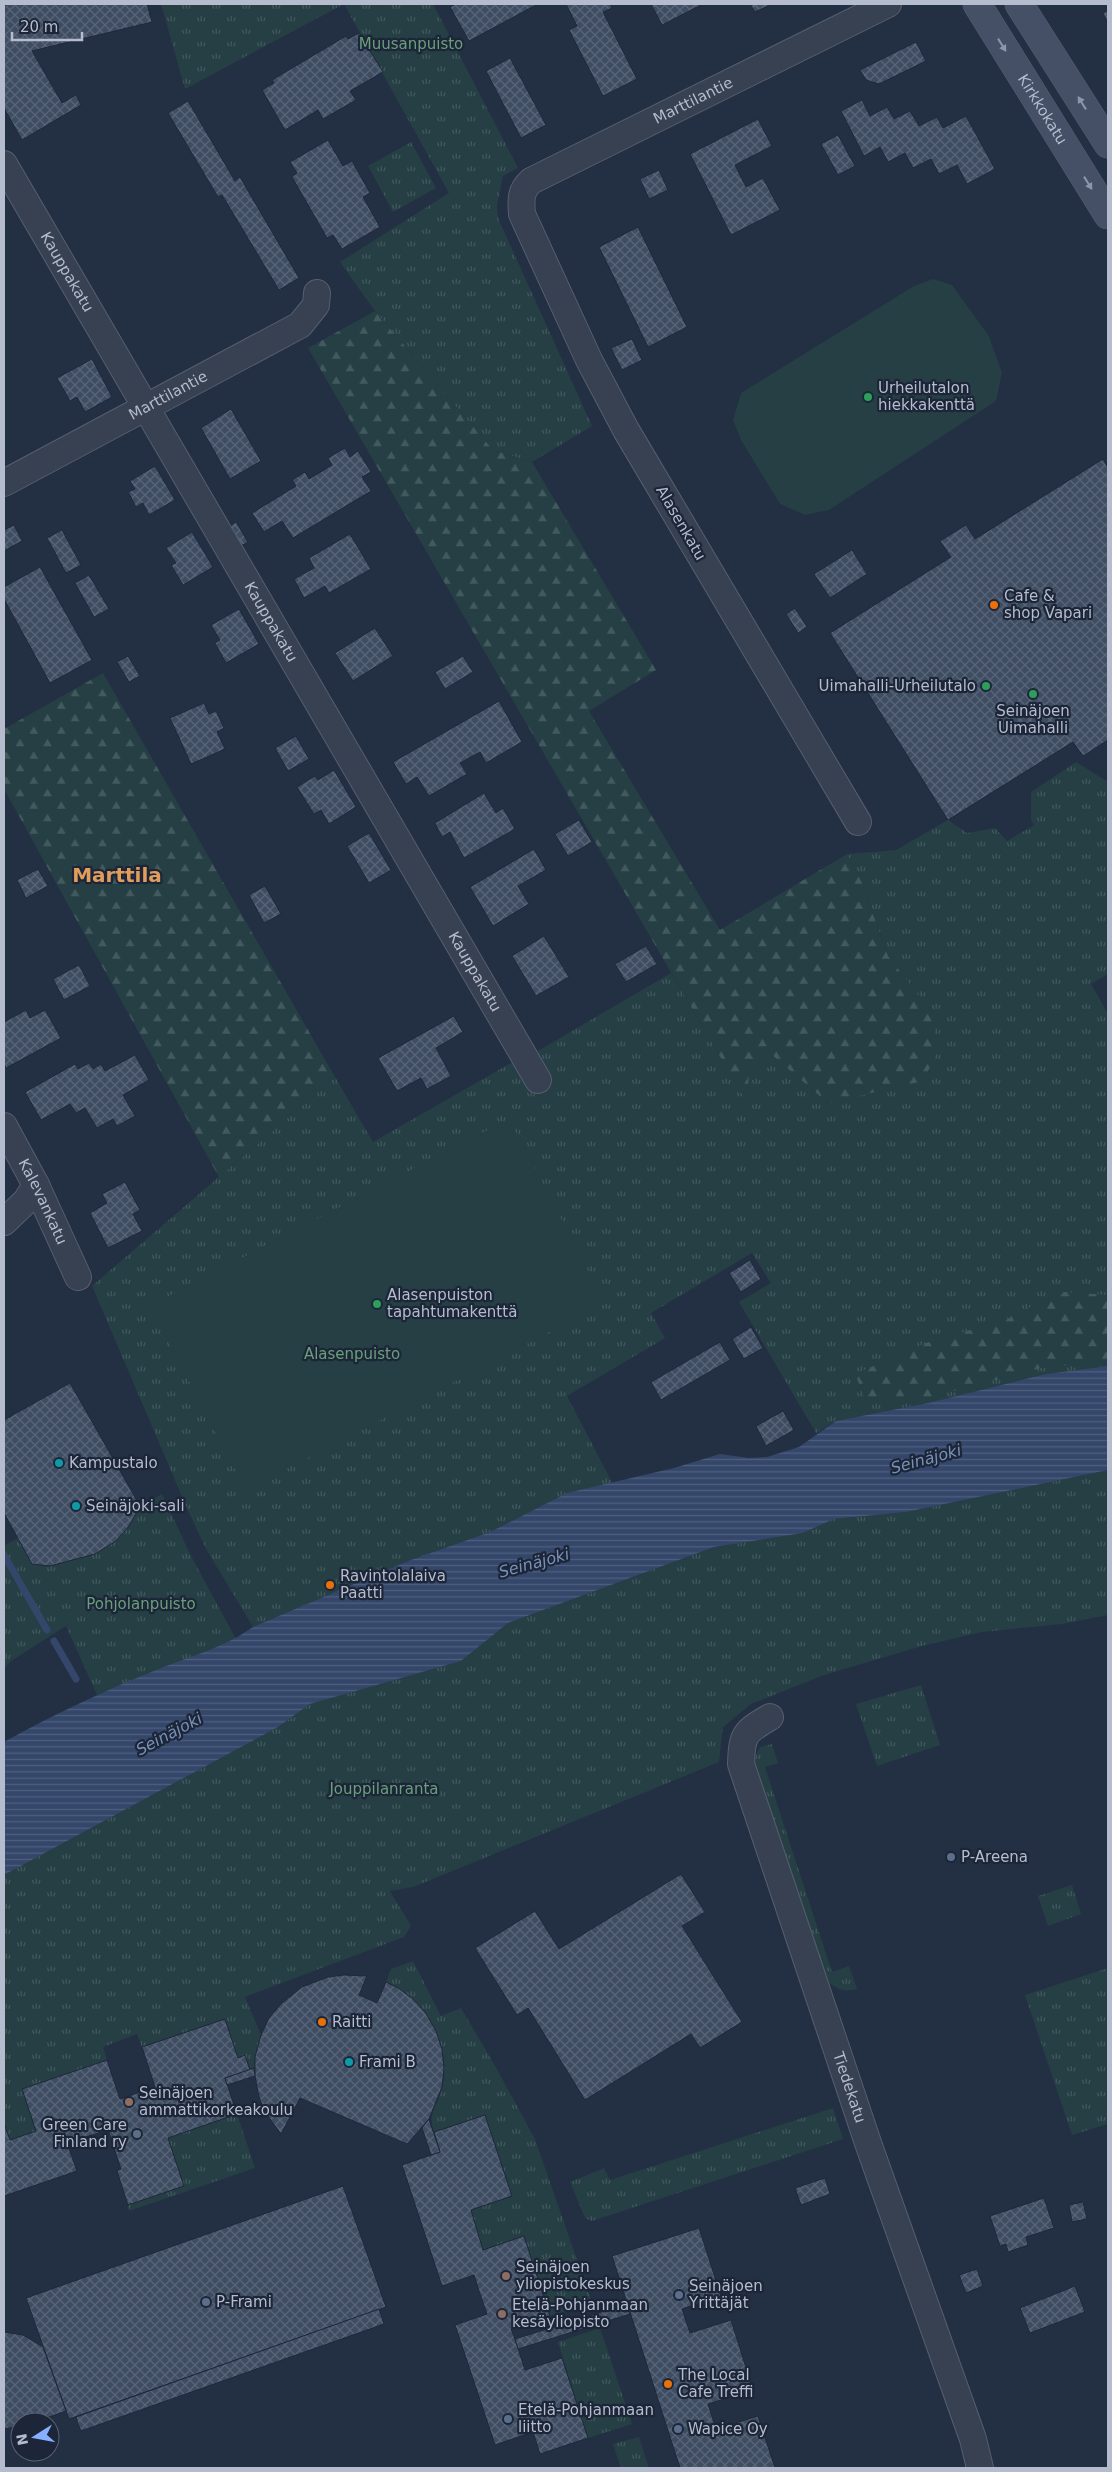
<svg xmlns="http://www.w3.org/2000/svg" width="1112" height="2472" viewBox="0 0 1112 2472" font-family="'DejaVu Sans',sans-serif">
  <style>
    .grass { fill: url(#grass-tufts) }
    .forest { fill: url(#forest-firs) }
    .pitch { fill: #253f44 }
    .water { fill: url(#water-rules) }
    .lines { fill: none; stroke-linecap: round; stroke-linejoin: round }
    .stream { stroke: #34476a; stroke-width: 7 }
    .building { fill: url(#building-cross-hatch); stroke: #1e283a }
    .street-casing { stroke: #555f70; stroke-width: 28 }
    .secondary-casing { stroke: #555f70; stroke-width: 29 }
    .street { stroke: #384152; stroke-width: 26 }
    .secondary { stroke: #455066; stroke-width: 28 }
    .oneway { fill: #8d96a9 }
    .leisure-dot { fill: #2e9e5b; stroke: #1c2638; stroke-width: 2 }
    .food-dot { fill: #e8710a; stroke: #1c2638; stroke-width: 2 }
    .culture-dot { fill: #0f9aa8; stroke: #1c2638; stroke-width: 2 }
    .service-dot { fill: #5c6f8a; stroke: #1c2638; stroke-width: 2 }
    .education-dot { fill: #8d6e63; stroke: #1c2638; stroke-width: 2 }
    .labels { text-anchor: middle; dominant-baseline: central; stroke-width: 4.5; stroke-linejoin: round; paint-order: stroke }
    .park-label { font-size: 15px; fill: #69a079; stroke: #1c2638 }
    .street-label { font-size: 15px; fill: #b4bccd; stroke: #1c2638 }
    .poi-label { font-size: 15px; fill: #b4bccd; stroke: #1c2638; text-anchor: start }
    .water-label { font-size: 16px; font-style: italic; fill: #7990b7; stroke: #1c2638 }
    .district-label { font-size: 20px; font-weight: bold; fill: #e09d5c; stroke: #1c2638 }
  </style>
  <defs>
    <pattern id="grass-tufts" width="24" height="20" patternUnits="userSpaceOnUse" patternTransform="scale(1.25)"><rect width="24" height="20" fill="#253f44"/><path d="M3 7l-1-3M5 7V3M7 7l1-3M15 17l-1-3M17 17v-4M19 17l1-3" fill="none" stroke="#42595e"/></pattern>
    <pattern id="forest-firs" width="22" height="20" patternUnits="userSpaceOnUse" patternTransform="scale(1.25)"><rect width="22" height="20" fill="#253f44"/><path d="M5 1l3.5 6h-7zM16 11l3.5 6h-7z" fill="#42595e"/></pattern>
    <pattern id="water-rules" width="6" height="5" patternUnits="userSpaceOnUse" patternTransform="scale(1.25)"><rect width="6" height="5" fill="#34476a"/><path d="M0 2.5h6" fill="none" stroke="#4f607e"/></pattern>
    <pattern id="building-cross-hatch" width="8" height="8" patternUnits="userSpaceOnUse" patternTransform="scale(1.25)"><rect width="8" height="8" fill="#3f4d63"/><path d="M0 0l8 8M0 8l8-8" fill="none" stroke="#586578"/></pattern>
  </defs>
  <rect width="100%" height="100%" fill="#232f43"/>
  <g class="grass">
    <polygon points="161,4 433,4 518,168 503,176 497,205 498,218 592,426 532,462 493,450 375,311 340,262 449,193 344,4 185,89"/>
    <polygon points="411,142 436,188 393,212 368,166"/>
    <polygon points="1076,762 1108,782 1108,974 1091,984 1108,1014 1108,1366 1046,1374 928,1403 836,1421 816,1433 739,1302 771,1283 752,1253 651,1313 665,1338 567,1396 613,1484 567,1493 490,1532 408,1561 253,1627 206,1549 186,1506 92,1286 335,1077 373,1142 511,1063 531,1055 671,973 747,1102 749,1073 771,1053 828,1103 930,1010 888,956 862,883 847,854 896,850 948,820 967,833 995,828 1007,841 1034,825 1031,820 1031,792"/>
    <polygon points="1108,1470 1108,1615 1062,1624 982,1632 922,1646 824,1675 751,1704 723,1727 719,1762 413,1887 390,1891 411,1926 404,1937 245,1997 261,2035 254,2068 250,2070 245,2056 238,2058 224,2019 142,2047 137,2034 103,2047 107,2060 22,2089 36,2131 10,2140 4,2123 4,1875 278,1727 310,1704 461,1661 508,1623 714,1547 803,1533 834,1519 906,1512"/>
    <polygon points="162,1494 191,1556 236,1639 97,1695 66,1626 11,1661 4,1668 4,1546 18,1538 32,1564 50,1566 95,1554 116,1541 140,1506"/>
    <polygon points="921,1685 940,1745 877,1766 856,1704"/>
    <path d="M772,1744L778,1763L765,1767L832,1972L849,1966L857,1989C843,1993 836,1988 825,1980L756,1773L755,1758L760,1747Z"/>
    <polygon points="1072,1885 1081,1914 1048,1926 1038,1896"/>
    <path d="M413,1961L441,2016L461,2008L494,2064L535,2139L592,2303L550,2316L524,2236L483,2250L471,2210L512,2196L485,2115L434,2132C427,2113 437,2107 442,2089C453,2044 425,2002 386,1982L391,1969Z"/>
    <polygon points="1108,1968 1108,2124 1072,2135 1025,1995"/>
    <polygon points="833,2108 843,2139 592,2221 585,2218 570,2182 604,2168 610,2180"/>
    <polygon points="237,2114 255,2168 129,2211 128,2205 184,2186 168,2138"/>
    <polygon points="600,2328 632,2424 588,2438 558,2342"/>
    <polygon points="639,2437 649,2468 621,2468 613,2444"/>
  </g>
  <g class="forest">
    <polygon points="375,311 493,450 532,462 656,670 589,711 720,930 847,854 862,883 888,956 930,1010 938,1051 923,1081 828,1103 771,1054 749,1073 747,1103 308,348"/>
    <polygon points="103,673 335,1077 219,1177 4,789 4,729"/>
    <polygon points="1066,1292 1108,1295 1108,1361 1041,1368 927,1398 865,1399 855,1374 926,1343 1006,1320 1054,1294"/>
  </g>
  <g class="pitch">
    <polygon points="933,279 952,285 989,336 1002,373 996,401 829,510 805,515 780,504 741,440 733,420 741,393 914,286"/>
    <polygon points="509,1119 605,1303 246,1490 150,1306"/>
  </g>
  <path class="water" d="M1108,1366V1470L906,1512L834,1519L803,1533L714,1547L508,1623L461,1661L310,1704L278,1727L4,1875V1742C54,1714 106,1690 159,1669C191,1656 225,1647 253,1627L408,1561L490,1532L567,1493L674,1468L720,1454L749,1458L767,1457L799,1447L836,1421L928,1403L1046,1374Z"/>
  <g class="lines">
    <g class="stream">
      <polyline points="4,1555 47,1630"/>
      <polyline points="54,1641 76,1679"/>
    </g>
  </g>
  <g class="building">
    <polygon points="8,4 147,4 152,22 32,51 62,103 76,95 81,105 22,140 4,108 4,6"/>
    <polygon points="456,4 535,4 536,5 469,41 450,7"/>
    <polygon points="566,4 610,4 612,8 603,12 637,79 603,96 569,30 577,26"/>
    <polygon points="651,4 703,4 662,25"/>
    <polygon points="750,4 772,4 755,12"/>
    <polygon points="1108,10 1108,24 1103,13"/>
    <polygon points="359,33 383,72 350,91 356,100 323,119 318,110 285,130 262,90 274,83 272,80 346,36 348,39"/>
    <polygon points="916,42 926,61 879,84 866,80 860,70"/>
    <polygon points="510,58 546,125 521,138 486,71"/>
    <polygon points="862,100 870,116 887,107 894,119 910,111 919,126 937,117 943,128 966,116 995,169 967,184 957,165 939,174 931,159 913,168 905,153 888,162 880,147 864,156 841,111"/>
    <polygon points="188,101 235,181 240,177 299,278 279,290 222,195 218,197 168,113"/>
    <polygon points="758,119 772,146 735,165 746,187 763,178 780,210 731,235 690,154"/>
    <polygon points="838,135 855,166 838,175 821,144"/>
    <polygon points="328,140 343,166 352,161 370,193 363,197 380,227 342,249 333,235 327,238 292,177 297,173 290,162"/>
    <polygon points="659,170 668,190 649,199 640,179"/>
    <polygon points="638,227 687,327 648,347 599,247"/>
    <polygon points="632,339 642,360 622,370 611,348"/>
    <polygon points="92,359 112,397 85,412 77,397 70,401 57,378"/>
    <polygon points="231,409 261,461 230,479 201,428"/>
    <polygon points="345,448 350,457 358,451 371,472 362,477 371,491 293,538 282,521 264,532 252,513 296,486 292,480 305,472 309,479 332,465 328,458"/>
    <polygon points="1103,459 1108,468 1108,740 1083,756 1073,742 948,820 830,633 951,557 940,541 966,525 975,539"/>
    <polygon points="155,466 175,500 149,515 143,503 136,507 128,492 135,489 130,481"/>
    <polygon points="236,522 248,542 241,546 229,527"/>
    <polygon points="14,525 22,541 4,551 4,530"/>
    <polygon points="62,530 81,565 66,573 47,538"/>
    <polygon points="192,532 213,567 183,585 171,565 176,563 166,548"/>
    <polygon points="350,534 371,569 329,593 325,586 304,598 294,579 314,568 309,558"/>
    <polygon points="852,550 867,574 830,598 814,574"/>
    <polygon points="40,567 92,660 50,683 4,599 4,587"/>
    <polygon points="89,575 109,609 94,617 75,583"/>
    <polygon points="795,608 807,627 798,633 786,614"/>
    <polygon points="239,609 259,644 226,663 215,643 220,640 211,625"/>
    <polygon points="375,628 393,656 353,681 335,653"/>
    <polygon points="128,656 140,676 129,682 117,662"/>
    <polygon points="463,656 473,672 445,689 435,672"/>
    <polygon points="499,701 522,742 486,763 480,752 460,763 467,774 429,796 417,777 406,784 393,762"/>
    <polygon points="204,703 209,714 216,711 224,728 217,732 225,749 191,764 170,718"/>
    <polygon points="296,736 309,759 288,771 275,748"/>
    <polygon points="334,770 356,807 329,824 321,810 314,814 297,787 315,776 318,780"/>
    <polygon points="484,793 496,813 503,808 515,829 464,858 450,832 442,837 435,823"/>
    <polygon points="579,820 592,842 568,856 555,834"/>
    <polygon points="369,833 391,870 369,883 347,846"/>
    <polygon points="534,849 546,870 518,886 529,904 493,926 470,887"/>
    <polygon points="38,869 48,886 26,898 17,880"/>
    <polygon points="265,886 281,914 264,923 249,895"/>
    <polygon points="544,936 569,977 536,996 512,956"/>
    <polygon points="646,946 657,964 626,982 615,964"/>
    <polygon points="79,965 90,986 64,1000 53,979"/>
    <polygon points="26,1010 30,1018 45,1010 61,1038 6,1068 4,1063 4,1022"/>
    <polygon points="454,1016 463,1032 436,1048 451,1076 427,1089 421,1078 397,1091 378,1058"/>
    <polygon points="135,1055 149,1080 123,1095 135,1116 117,1126 113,1119 97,1128 85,1108 76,1113 70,1104 41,1120 25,1092 75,1064 78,1069 89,1063 93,1069 101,1064 105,1071"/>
    <polygon points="125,1182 140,1210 133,1214 142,1231 108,1248 90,1213 107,1203 102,1194"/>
    <polygon points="750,1260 761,1279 741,1292 729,1273"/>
    <polygon points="751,1327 763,1348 744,1359 732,1339"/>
    <polygon points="720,1342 730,1360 661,1400 651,1382"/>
    <polygon points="70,1383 140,1506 129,1526 116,1541 95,1554 50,1566 32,1564 4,1513 4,1420"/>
    <polygon points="783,1411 794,1430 766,1446 756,1426"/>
    <polygon points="681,1874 705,1912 682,1926 742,2022 700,2048 691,2034 585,2100 528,2008 517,2015 475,1948 535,1911 559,1949"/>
    <polygon points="344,1975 367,1976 359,1995 377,2003 386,1982 398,1988 412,1998 425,2012 436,2031 442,2049 444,2069 442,2087 429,2119 407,2144 300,2098 281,2134 265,2112 259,2097 255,2076 255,2057 261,2035 269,2018 281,2004 302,1987 328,1977"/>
    <polygon points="225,2019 238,2058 245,2055 250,2070 225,2078 237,2114 168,2138 184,2186 128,2205 117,2171 121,2169 108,2130 67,2143 77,2171 4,2196 4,2123 10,2140 36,2131 22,2089 107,2060 120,2099 155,2087 142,2047"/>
    <polygon points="254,2068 255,2076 227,2085 225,2078"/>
    <polygon points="485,2115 512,2196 471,2210 483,2250 524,2236 550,2316 511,2329 515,2339 525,2370 562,2358 588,2438 540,2454 533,2432 495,2445 455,2325 487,2314 480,2294 474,2275 442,2286 402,2165 440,2152 434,2132"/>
    <polygon points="429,2119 440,2152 431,2155 422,2128"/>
    <polygon points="825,2178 830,2194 801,2205 795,2188"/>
    <polygon points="343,2186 386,2307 69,2419 26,2298"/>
    <polygon points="1044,2198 1054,2228 1026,2237 1028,2245 1008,2252 1006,2244 1000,2246 990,2216"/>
    <polygon points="1083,2202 1087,2219 1072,2222 1069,2205"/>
    <polygon points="699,2228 721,2296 682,2309 690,2333 731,2320 753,2390 708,2404 716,2429 758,2416 775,2468 680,2468 612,2256"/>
    <polygon points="977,2269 983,2286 966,2293 959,2275"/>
    <polygon points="1075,2286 1085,2312 1030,2333 1020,2308"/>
    <polygon points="627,2304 630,2314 518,2349 515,2339"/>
    <polygon points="379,2309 384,2324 81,2431 78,2424 76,2417"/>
    <polygon points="4,2332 23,2335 43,2347 66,2411 35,2422 20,2422 20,2426 4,2429"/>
  </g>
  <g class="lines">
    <defs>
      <g id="street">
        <path id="s1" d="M4,164L538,1080"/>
        <path id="s2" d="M4,483L300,325L316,305L317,293"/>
        <path id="s3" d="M858,822L626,430L589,360L522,214C521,200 520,191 531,181L888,4"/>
        <path id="s4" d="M4,1126L36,1185L78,1277"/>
        <polyline points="4,1222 26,1201 36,1185"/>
        <path id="s5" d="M770,1717C745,1732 742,1733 741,1764L868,2143L973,2439L980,2468"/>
      </g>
      <g id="secondary">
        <path id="s6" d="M977,4L1108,215"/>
        <polyline points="1019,4 1108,144"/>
      </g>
    </defs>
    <use href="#street" class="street-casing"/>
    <use href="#secondary" class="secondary-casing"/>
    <use href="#street" class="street"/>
    <use href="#secondary" class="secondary"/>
  </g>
  <defs><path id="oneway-solid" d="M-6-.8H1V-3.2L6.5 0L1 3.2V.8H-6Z" transform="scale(1.25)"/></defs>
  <g class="oneway">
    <use href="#oneway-solid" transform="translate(1002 45) rotate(58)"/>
    <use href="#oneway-solid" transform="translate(1082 103) rotate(-122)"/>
    <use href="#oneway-solid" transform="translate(1088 183) rotate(58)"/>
  </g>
  <g class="leisure-dot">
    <circle cx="868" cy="397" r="5"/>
    <circle cx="986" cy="686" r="5"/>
    <circle cx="1033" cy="694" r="5"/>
    <circle cx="377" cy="1304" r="5"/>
  </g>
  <g class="food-dot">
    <circle cx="994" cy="605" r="5"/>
    <circle cx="330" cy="1585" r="5"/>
    <circle cx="322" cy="2022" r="5"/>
    <circle cx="668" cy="2384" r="5"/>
  </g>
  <g class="culture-dot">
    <circle cx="59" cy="1463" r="5"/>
    <circle cx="76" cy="1506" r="5"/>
    <circle cx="349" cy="2062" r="5"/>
  </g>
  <g class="service-dot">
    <circle cx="951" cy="1857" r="5"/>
    <circle cx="137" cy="2134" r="5"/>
    <circle cx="679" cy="2295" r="5"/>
    <circle cx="206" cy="2302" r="5"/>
    <circle cx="508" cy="2419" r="5"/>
    <circle cx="678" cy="2429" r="5"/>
  </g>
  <g class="education-dot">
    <circle cx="129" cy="2102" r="5"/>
    <circle cx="506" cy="2276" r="5"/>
    <circle cx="502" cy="2314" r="5"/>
  </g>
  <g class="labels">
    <g class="park-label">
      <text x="411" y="44">Muusanpuisto</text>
      <text x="352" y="1354">Alasenpuisto</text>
      <text x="141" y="1604">Pohjolanpuisto</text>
      <text x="384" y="1789">Jouppilanranta</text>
    </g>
    <g class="street-label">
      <text stroke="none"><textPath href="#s3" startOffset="912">Marttilantie</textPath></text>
      <text stroke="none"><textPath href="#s6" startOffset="124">Kirkkokatu</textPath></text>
      <text stroke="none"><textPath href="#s1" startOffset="125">Kauppakatu</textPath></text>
      <text stroke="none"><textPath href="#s2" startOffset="186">Marttilantie</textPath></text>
      <text transform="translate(681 523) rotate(60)">Alasenkatu</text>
      <text stroke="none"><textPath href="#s1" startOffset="530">Kauppakatu</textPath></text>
      <text stroke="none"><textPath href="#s1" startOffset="935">Kauppakatu</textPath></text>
      <text stroke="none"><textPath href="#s4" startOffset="85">Kalevankatu</textPath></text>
      <text stroke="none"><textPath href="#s5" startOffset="401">Tiedekatu</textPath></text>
    </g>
    <g class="poi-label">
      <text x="878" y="388">Urheilutalon<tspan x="878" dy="17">hiekkakenttä</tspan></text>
      <text x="1004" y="596">Cafe &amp;<tspan x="1004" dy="17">shop Vapari</tspan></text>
      <text x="976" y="686" text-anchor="end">Uimahalli-Urheilutalo</text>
      <text x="1033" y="711" text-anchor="middle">Seinäjoen<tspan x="1033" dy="17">Uimahalli</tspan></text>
      <text x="387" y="1295">Alasenpuiston<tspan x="387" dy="17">tapahtumakenttä</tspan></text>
      <text x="69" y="1463">Kampustalo</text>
      <text x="86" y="1506">Seinäjoki-sali</text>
      <text x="340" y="1576">Ravintolalaiva<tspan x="340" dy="17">Paatti</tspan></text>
      <text x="961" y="1857">P-Areena</text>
      <text x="332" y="2022">Raitti</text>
      <text x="359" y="2062">Frami B</text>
      <text x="139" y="2093">Seinäjoen<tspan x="139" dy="17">ammattikorkeakoulu</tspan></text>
      <text x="127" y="2125" text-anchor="end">Green Care<tspan x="127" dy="17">Finland ry</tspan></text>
      <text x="516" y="2267">Seinäjoen<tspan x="516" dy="17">yliopistokeskus</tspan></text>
      <text x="689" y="2286">Seinäjoen<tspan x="689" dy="17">Yrittäjät</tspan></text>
      <text x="216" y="2302">P-Frami</text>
      <text x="512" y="2305">Etelä-Pohjanmaan<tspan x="512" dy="17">kesäyliopisto</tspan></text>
      <text x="678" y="2375">The Local<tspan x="678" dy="17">Cafe Treffi</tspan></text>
      <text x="518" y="2410">Etelä-Pohjanmaan<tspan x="518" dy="17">liitto</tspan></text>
      <text x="688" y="2429">Wapice Oy</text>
    </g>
    <g class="water-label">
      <text transform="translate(926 1459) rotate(-15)">Seinäjoki</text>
      <text transform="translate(534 1563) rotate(-15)">Seinäjoki</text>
      <text transform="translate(169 1734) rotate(-28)">Seinäjoki</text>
    </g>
    <g class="district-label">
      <text x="117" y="875">Marttila</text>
    </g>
  </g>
  <rect width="1112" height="2472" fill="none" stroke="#b4bccd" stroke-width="10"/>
  <g transform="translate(35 2437) rotate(259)"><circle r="24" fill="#1c2638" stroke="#596274"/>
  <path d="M0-4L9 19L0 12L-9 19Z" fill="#87afff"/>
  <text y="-8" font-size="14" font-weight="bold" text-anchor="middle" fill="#b4bccd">N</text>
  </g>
  <path d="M12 32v8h70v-8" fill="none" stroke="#b4bccd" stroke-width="2.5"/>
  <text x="20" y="32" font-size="15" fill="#b4bccd" stroke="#1c2638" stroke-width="4" paint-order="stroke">20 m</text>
</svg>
